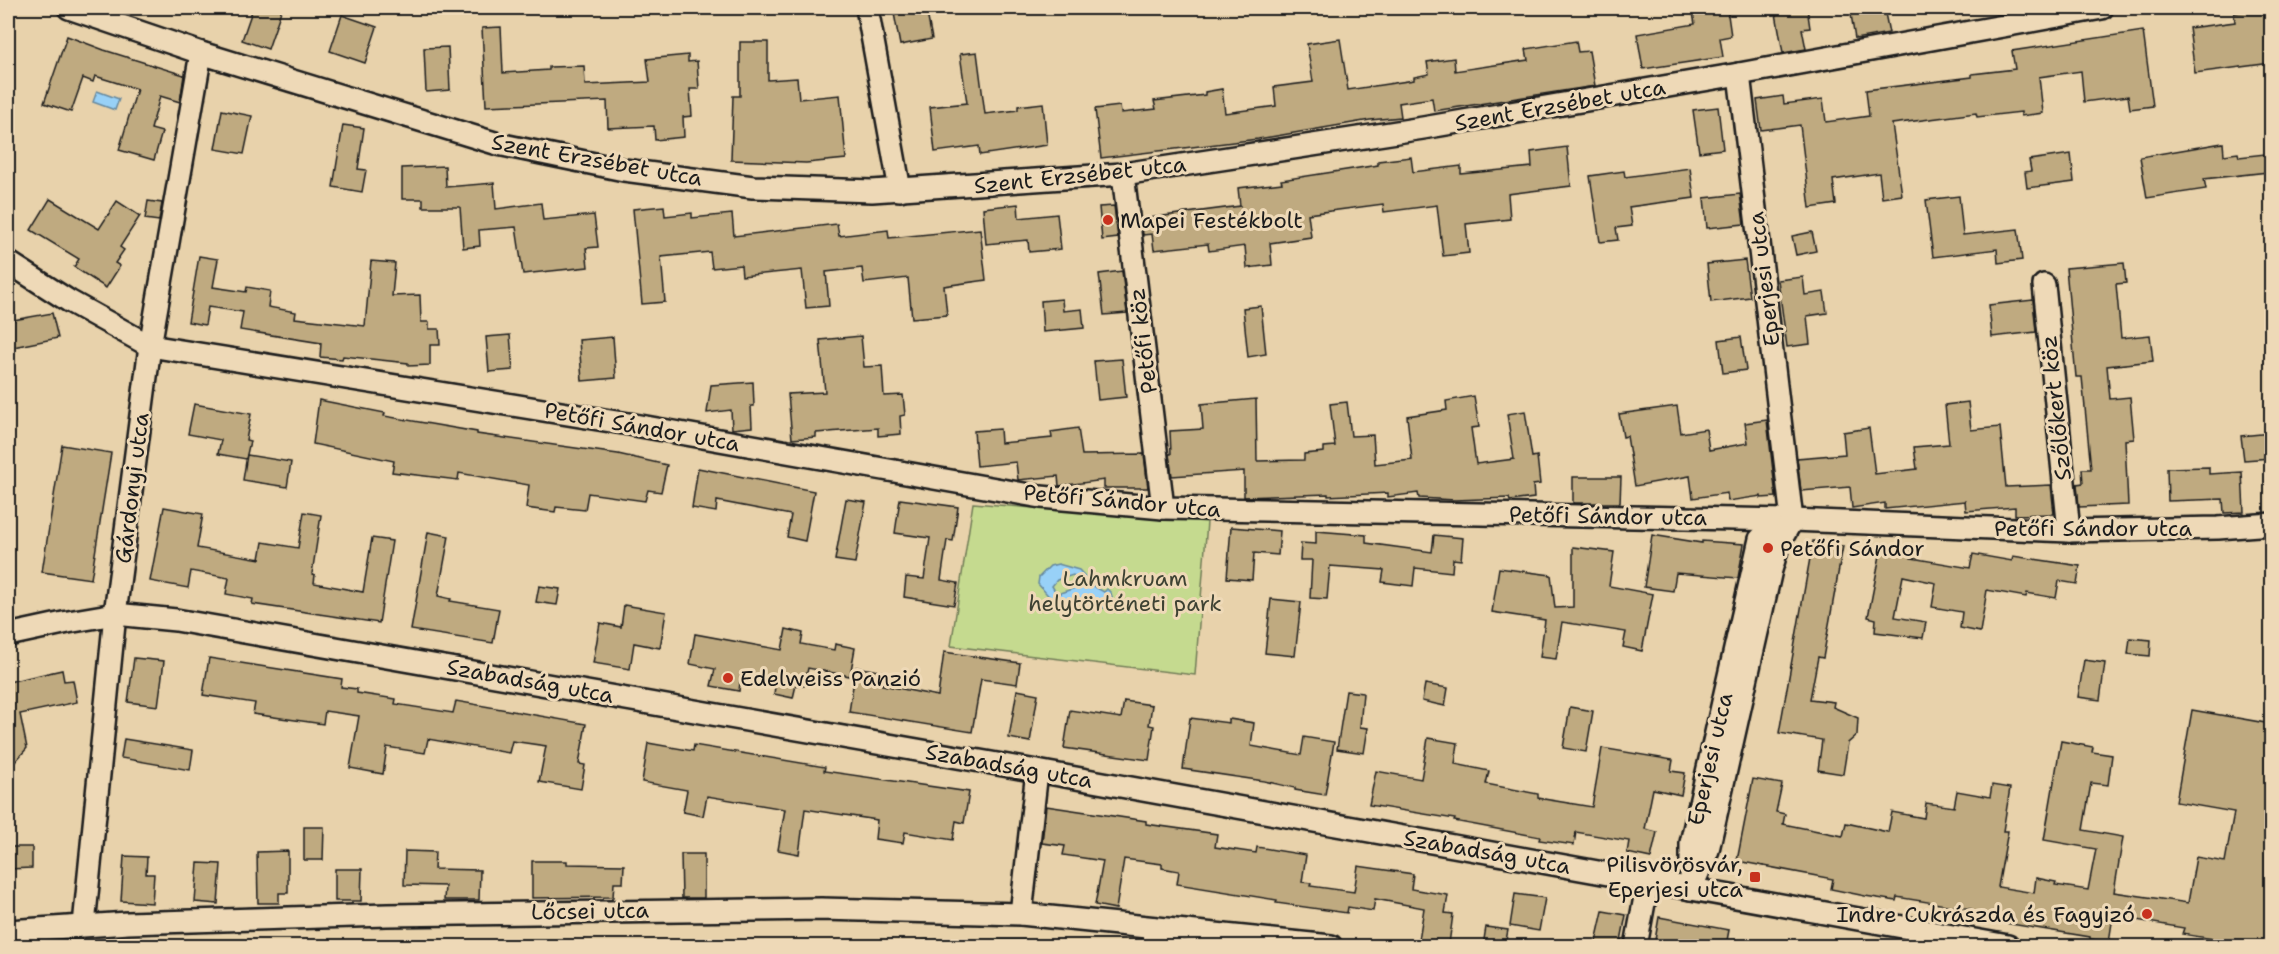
<svg xmlns="http://www.w3.org/2000/svg" width="2279" height="954" viewBox="0 0 2279 954" font-family="'Shantell Sans',sans-serif">
  <style>
    .green { fill: #c5da8f; stroke: #707b56; stroke-width: 1.5 }
    .water { fill: #98d1f7; stroke: #66899f; stroke-width: 1.5; fill-rule: evenodd }
    .building { fill: #bfaa80; stroke: #1c1c1c; stroke-width: 1.5 }
    .lines { fill: none; stroke-linecap: round; stroke-linejoin: round }
    .minor-casing { stroke: #1c1c1c; stroke-width: 26 }
    .minor { stroke: #eed9b7; stroke-width: 21 }
    .poi-dot { fill: #c8321e; stroke: #eed9b7; stroke-width: 2 }
    .labels { text-anchor: middle; dominant-baseline: central; stroke-width: 6; stroke-linejoin: round; paint-order: stroke }
    .street-label { font-size: 22px; fill: #1c1c1c; stroke: #eed9b7 }
    .poi-label { font-size: 22px; fill: #1c1c1c; stroke: #eed9b7; text-anchor: start }
    .park-label { font-size: 22px; fill: #3e4233; stroke: #eed9b7 }
  </style>
  <rect width="100%" height="100%" fill="#e8d2ab"/>
  <filter id="ink" filterUnits="userSpaceOnUse"><feTurbulence type="fractalNoise" baseFrequency=".0167" numOctaves="2"/><feDisplacementMap in="SourceGraphic" scale="12" xChannelSelector="R" yChannelSelector="G"/><feConvolveMatrix kernelMatrix="1 2 1 2 8 2 1 2 1" color-interpolation-filters="sRGB"/></filter>
  <g filter="url(#ink)">
    <g class="green">
      <polygon points="973,503 1207,522 1195,675 951,646"/>
      <polygon points="1163,938 1247,946 1162,946"/>
      <rect x="923" y="940" width="103" height="6"/>
    </g>
    <g class="water">
      <polygon points="97,91 119,99 115,110 93,102"/>
      <path d="M1058,564L1079,570L1095,587L1104,592L1107,589L1111,593L1113,601C1103,610 1097,613 1085,608L1087,603L1082,599L1073,603L1054,602L1038,584L1039,577L1050,566ZM1073,575L1079,580L1081,586L1057,594L1052,586L1057,580Z"/>
    </g>
    <g class="building">
      <polygon points="253,8 282,8 268,49 242,40"/>
      <polygon points="893,8 926,8 932,39 900,45"/>
      <polygon points="1692,8 1727,8 1731,36 1720,38 1723,57 1643,69 1637,34 1695,24"/>
      <polygon points="1775,8 1807,8 1810,28 1802,29 1806,49 1783,53"/>
      <polygon points="1850,8 1884,8 1889,33 1855,39"/>
      <polygon points="2271,8 2271,63 2195,73 2189,28 2235,22 2234,13"/>
      <polygon points="342,15 377,27 365,63 330,51"/>
      <polygon points="501,27 503,73 549,70 549,67 584,66 585,85 650,82 647,59 688,55 688,62 697,61 699,89 690,89 692,116 683,117 684,137 655,140 654,126 608,128 607,101 486,106 482,28"/>
      <polygon points="2143,31 2153,106 2130,109 2128,96 2084,102 2081,71 2039,77 2043,113 2021,116 2021,112 1977,117 1976,113 1892,124 1902,195 1882,198 1879,173 1833,180 1836,204 1810,208 1800,125 1761,130 1757,100 1783,96 1784,104 1823,99 1826,122 1869,116 1866,90 1972,77 1972,74 2015,69 2012,51"/>
      <polygon points="67,36 104,50 184,75 180,102 160,96 151,129 162,132 154,160 119,150 137,89 95,76 93,82 83,78 71,112 44,103"/>
      <polygon points="1340,39 1348,90 1414,80 1414,77 1429,74 1427,62 1454,58 1455,71 1528,60 1526,49 1576,41 1578,52 1589,51 1595,86 1434,111 1432,98 1399,103 1401,117 1370,120 1258,139 1101,158 1095,109 1120,106 1121,113 1156,109 1154,101 1205,95 1205,92 1222,89 1225,113 1276,106 1274,87 1313,82 1307,44"/>
      <polygon points="740,42 768,42 768,80 797,78 799,99 840,95 846,159 806,163 731,160 733,96 740,96"/>
      <polygon points="448,47 450,90 426,92 424,48"/>
      <polygon points="977,52 985,114 1018,110 1018,106 1043,103 1047,145 980,155 979,146 935,152 930,107 967,103 960,54"/>
      <polygon points="1718,107 1723,149 1699,152 1693,110"/>
      <polygon points="222,110 252,116 244,154 215,149"/>
      <polygon points="343,125 364,128 358,169 366,170 362,192 333,187"/>
      <polygon points="2223,143 2224,155 2238,153 2239,157 2265,154 2268,172 2204,179 2206,189 2147,198 2140,157"/>
      <polygon points="1567,147 1571,186 1508,194 1510,219 1466,224 1469,253 1443,256 1437,205 1384,212 1383,204 1308,214 1311,237 1270,243 1272,265 1247,268 1245,246 1209,251 1208,244 1154,250 1152,234 1143,235 1141,219 1240,206 1238,188 1282,183 1281,180 1378,165 1378,161 1411,157 1413,172 1461,166 1461,174 1532,167 1531,152"/>
      <polygon points="2071,154 2074,182 2027,188 2025,172 2031,171 2029,160"/>
      <polygon points="445,166 446,187 494,183 496,209 541,203 543,220 594,215 598,247 586,248 588,267 523,274 516,227 479,230 480,246 463,248 460,207 423,207 423,199 402,199 402,168"/>
      <polygon points="1690,168 1694,198 1629,207 1632,226 1616,228 1618,240 1600,242 1590,176 1624,171 1625,177"/>
      <polygon points="1740,194 1744,224 1707,228 1704,198"/>
      <polygon points="1959,196 1963,235 2018,229 2022,260 1998,263 1997,249 1933,257 1926,200"/>
      <polygon points="50,199 99,229 117,201 140,216 120,247 124,250 115,263 120,266 106,288 74,267 79,259 31,230"/>
      <polygon points="148,201 162,203 159,221 145,219"/>
      <polygon points="1018,204 1019,218 1057,214 1061,249 1029,252 1028,240 986,244 983,208"/>
      <polygon points="664,206 665,216 692,213 692,218 732,214 734,236 837,224 839,236 888,230 889,238 980,229 986,280 944,286 947,315 912,318 908,278 864,283 862,268 826,272 829,306 806,308 802,270 742,276 741,265 712,268 710,252 661,257 665,302 642,304 633,209"/>
      <polygon points="1114,206 1118,238 1102,240 1099,207"/>
      <polygon points="1812,232 1816,251 1796,255 1792,236"/>
      <polygon points="199,256 218,259 213,287 246,292 247,287 270,291 268,307 296,312 295,318 365,326 371,261 395,263 392,296 420,295 421,322 429,322 429,329 439,329 440,345 430,345 430,365 408,366 408,363 343,356 342,359 320,357 321,343 240,330 243,312 208,307 205,325 188,322"/>
      <polygon points="1745,260 1750,297 1711,302 1707,264"/>
      <polygon points="2124,263 2126,283 2116,284 2121,338 2150,335 2153,361 2107,366 2110,399 2130,397 2134,439 2125,440 2128,505 2079,507 2077,484 2083,483 2082,469 2091,469 2082,377 2076,377 2066,268"/>
      <polygon points="1122,271 1127,313 1104,315 1099,274"/>
      <polygon points="1803,277 1805,295 1824,292 1827,313 1807,316 1810,344 1787,347 1778,280"/>
      <polygon points="1062,299 1063,311 1082,309 1084,328 1043,332 1041,301"/>
      <polygon points="2033,300 2036,332 1992,337 1989,305"/>
      <polygon points="1261,306 1266,354 1248,357 1243,308"/>
      <polygon points="52,313 58,338 8,348 8,321"/>
      <polygon points="510,335 513,370 489,372 486,337"/>
      <polygon points="861,336 864,367 882,366 884,396 903,395 905,415 900,416 901,434 878,436 878,428 816,433 816,437 792,439 788,394 825,392 820,340"/>
      <polygon points="613,337 616,378 582,381 579,340"/>
      <polygon points="1741,337 1746,370 1723,373 1719,340"/>
      <polygon points="1122,359 1126,397 1098,400 1094,361"/>
      <polygon points="753,382 754,406 751,406 752,427 732,429 731,410 707,413 711,385"/>
      <polygon points="1474,396 1479,427 1471,428 1476,464 1514,459 1507,414 1525,411 1532,457 1537,456 1540,484 1533,485 1534,498 1510,501 1509,498 1455,500 1419,498 1418,493 1388,497 1388,493 1328,496 1328,494 1244,497 1244,471 1172,476 1169,454 1171,454 1170,431 1203,429 1201,404 1256,399 1257,461 1304,460 1304,454 1324,452 1324,447 1335,446 1330,404 1347,402 1351,436 1373,435 1375,464 1412,460 1407,416 1447,410 1446,401"/>
      <polygon points="319,400 385,413 384,416 477,432 477,434 618,454 667,465 661,492 648,490 645,501 588,493 585,510 556,507 555,512 526,508 529,485 459,473 458,480 392,472 394,461 313,444"/>
      <polygon points="1968,402 1971,430 2000,427 2006,487 2051,485 2054,514 2015,515 2015,507 1966,511 1965,501 1885,509 1885,503 1852,508 1850,487 1801,491 1797,458 1845,454 1843,432 1869,428 1875,474 1917,469 1914,447 1949,444 1945,405"/>
      <polygon points="194,404 251,414 246,440 250,441 246,459 218,454 221,440 188,434"/>
      <polygon points="1677,406 1681,433 1706,429 1709,450 1748,443 1745,423 1767,420 1776,497 1761,498 1761,496 1728,501 1727,493 1693,498 1690,476 1635,486 1627,436 1623,437 1619,414"/>
      <polygon points="1078,428 1082,455 1144,454 1148,488 1104,488 1104,480 1059,486 1058,476 1018,480 1016,462 977,466 974,431 1000,429 1001,443 1052,438 1051,432"/>
      <polygon points="2271,433 2271,458 2244,460 2241,436"/>
      <polygon points="62,445 111,453 91,579 42,572"/>
      <polygon points="247,455 291,462 287,487 243,480"/>
      <polygon points="2209,467 2209,474 2242,472 2244,512 2224,513 2223,499 2168,501 2167,468"/>
      <polygon points="698,468 814,491 805,541 787,537 791,515 717,501 716,512 692,508"/>
      <polygon points="1573,477 1621,477 1620,503 1573,503"/>
      <polygon points="846,499 866,502 855,563 835,560"/>
      <polygon points="900,499 958,507 953,541 947,540 941,580 958,583 954,605 904,597 906,577 924,579 930,538 895,533"/>
      <polygon points="164,507 203,514 197,548 260,559 263,542 298,548 304,512 321,515 312,574 315,575 314,583 363,592 372,538 392,541 379,623 252,604 253,599 226,594 229,578 191,571 188,588 150,581"/>
      <polygon points="1231,527 1280,531 1278,555 1254,553 1252,580 1227,578"/>
      <polygon points="1316,531 1366,535 1366,543 1432,552 1434,535 1463,538 1461,560 1453,559 1452,572 1415,568 1413,586 1382,582 1384,570 1330,566 1327,599 1310,598 1312,560 1300,560 1301,543 1316,544"/>
      <polygon points="428,532 449,536 438,596 451,599 450,601 499,609 493,643 411,630"/>
      <polygon points="1652,535 1702,543 1702,541 1744,544 1738,578 1676,573 1673,591 1644,587"/>
      <polygon points="1813,541 1843,546 1823,658 1818,657 1810,699 1834,702 1833,707 1858,718 1857,735 1848,743 1843,774 1818,770 1822,740 1779,733"/>
      <polygon points="1882,545 1912,551 1911,558 1970,568 1973,554 2012,561 2013,556 2080,566 2077,584 2059,581 2056,598 2027,593 2026,597 1987,590 1980,632 1960,628 1962,612 1932,607 1936,583 1903,576 1895,617 1926,622 1923,638 1875,632 1876,619 1868,617"/>
      <polygon points="1573,547 1614,552 1609,586 1653,594 1642,651 1623,647 1626,632 1562,622 1556,659 1540,657 1545,620 1492,612 1499,568 1551,575 1555,608 1573,607"/>
      <polygon points="539,586 560,589 557,605 536,602"/>
      <polygon points="1271,599 1301,602 1295,656 1265,653"/>
      <polygon points="624,605 666,612 660,648 634,643 630,669 593,663 600,623 621,627"/>
      <polygon points="786,629 803,633 801,644 834,650 835,644 855,648 850,676 808,668 804,686 796,685 793,698 774,694 776,680 741,674 739,691 711,686 715,669 690,664 695,634 782,650"/>
      <polygon points="2130,638 2151,640 2150,656 2128,654"/>
      <polygon points="944,652 1020,663 1017,684 981,679 972,732 849,712 856,667 885,672 882,685 938,696"/>
      <polygon points="134,658 164,661 158,706 128,702"/>
      <polygon points="209,658 342,679 341,687 357,689 357,693 396,699 395,704 453,713 456,701 586,724 579,764 585,765 581,789 539,782 546,746 512,741 509,753 428,739 425,753 387,747 383,774 350,768 359,716 325,711 323,724 253,714 255,703 203,695"/>
      <polygon points="2084,660 2105,663 2100,700 2078,697"/>
      <polygon points="62,670 64,681 73,680 77,702 20,714 27,748 8,770 8,682"/>
      <polygon points="1425,684 1448,688 1445,706 1422,701"/>
      <polygon points="1017,690 1038,694 1030,742 1009,738"/>
      <polygon points="1346,691 1363,693 1360,727 1368,728 1364,753 1337,749"/>
      <polygon points="1124,701 1152,705 1149,725 1154,726 1149,760 1064,748 1070,710 1121,718"/>
      <polygon points="1570,707 1593,711 1586,752 1563,748"/>
      <polygon points="2192,710 2271,724 2271,931 2269,946 2257,946 2182,934 2184,928 2113,916 2109,942 2090,939 2090,937 1969,917 1971,909 1897,897 1896,901 1865,896 1831,889 1833,879 1737,861 1753,779 1782,784 1776,812 1785,814 1783,824 1843,836 1846,823 1888,832 1892,812 1924,818 1926,803 1954,807 1957,791 1990,797 1992,785 2010,788 2003,831 2008,831 1998,887 2034,893 2036,878 2056,882 2055,885 2088,890 2096,849 2044,840 2061,741 2093,747 2092,752 2112,755 2108,785 2091,783 2083,830 2123,837 2114,892 2188,903 2196,857 2225,862 2234,812 2176,802"/>
      <polygon points="1190,718 1229,723 1229,719 1254,723 1251,746 1301,755 1304,737 1334,742 1325,795 1295,790 1295,788 1264,781 1183,769"/>
      <polygon points="1428,738 1458,743 1455,764 1489,771 1486,784 1538,794 1538,798 1592,807 1602,748 1673,760 1671,771 1685,773 1681,795 1653,789 1645,829 1657,832 1651,858 1627,853 1629,841 1576,832 1574,845 1539,840 1540,837 1454,821 1455,819 1369,805 1376,771 1421,779"/>
      <polygon points="124,739 193,750 190,770 121,758"/>
      <polygon points="648,743 693,751 694,745 825,767 824,771 969,792 964,823 956,821 953,840 905,832 903,843 875,839 877,820 805,809 799,854 778,850 785,809 707,796 703,816 683,812 687,790 642,782"/>
      <polygon points="1046,806 1146,821 1146,824 1217,834 1215,847 1256,853 1257,847 1306,855 1302,882 1311,883 1310,886 1354,892 1358,866 1413,874 1411,889 1448,895 1445,913 1453,914 1449,944 1419,940 1424,908 1375,899 1373,911 1348,907 1347,913 1276,903 1277,900 1177,884 1179,871 1162,868 1162,864 1124,859 1116,909 1095,905 1103,861 1063,855 1065,846 1042,843"/>
      <polygon points="304,827 324,827 323,860 304,860"/>
      <polygon points="8,847 32,847 32,868 8,869"/>
      <polygon points="288,851 288,893 279,893 279,903 258,903 257,852"/>
      <polygon points="405,851 435,852 434,869 480,870 479,900 444,900 445,886 404,885"/>
      <polygon points="681,854 704,854 704,898 682,898"/>
      <polygon points="124,856 147,857 146,874 154,874 152,903 121,901"/>
      <polygon points="532,861 567,861 567,864 624,865 623,883 614,883 613,897 532,898"/>
      <polygon points="198,863 221,864 218,904 195,902"/>
      <polygon points="335,869 362,869 361,901 335,901"/>
      <polygon points="1515,894 1545,898 1539,931 1510,926"/>
      <polygon points="1603,911 1626,915 1620,946 1595,946"/>
      <polygon points="1659,917 1729,930 1726,946 1654,946"/>
      <polygon points="1486,927 1508,930 1505,946 1483,946"/>
    </g>
    <g class="lines">
      <defs>
        <g id="minor">
          <polyline points="69,8 201,53 498,144 624,170 753,187 872,191 1123,174 1423,128 1739,74 2102,8"/>
          <polyline points="867,8 900,190"/>
          <polyline points="1123,174 1163,508"/>
          <polyline points="8,262 69,301 150,346 629,424 1041,497 1163,508 1792,520 2069,531 2218,528 2272,524"/>
          <polyline points="2044,285 2069,531"/>
          <polyline points="8,635 68,622 115,614 176,620 1037,771 2008,946"/>
          <polyline points="1691,879 1691,843 1760,539 1774,527 1789,521"/>
          <polyline points="1691,889 1708,850 1771,570 1779,543 1792,520 1739,74"/>
          <polyline points="1021,914 1037,771"/>
          <polyline points="84,925 115,614 150,346 201,53"/>
          <polyline points="8,931 128,923 387,915 821,909 1021,914 1331,946"/>
          <polyline points="1153,946 1154,928"/>
          <polyline points="1636,946 1648,881"/>
        </g>
      </defs>
      <use href="#minor" class="minor-casing"/>
      <use href="#minor" class="minor"/>
    </g>
  </g>
  <g class="poi-dot">
    <circle cx="1108" cy="220" r="6"/>
    <circle cx="1768" cy="548" r="6"/>
    <circle cx="728" cy="678" r="6"/>
    <rect x="1749" y="871" width="12" height="12" rx="3"/>
    <circle cx="2147" cy="914" r="6"/>
  </g>
  <g class="labels">
    <g class="street-label">
      <text transform="translate(1560 105) rotate(-10)">Szent Erzsébet utca</text>
      <text transform="translate(597 160) rotate(10)">Szent Erzsébet utca</text>
      <text transform="translate(1080 175) rotate(-6)">Szent Erzsébet utca</text>
      <text transform="translate(1764 279) rotate(-97)">Eperjesi utca</text>
      <text transform="translate(1143 341) rotate(-97)">Petőfi köz</text>
      <text transform="translate(2056 408) rotate(-96)">Szőlőkert köz</text>
      <text transform="translate(642 427) rotate(10)">Petőfi Sándor utca</text>
      <text transform="translate(132 488) rotate(-83)">Gárdonyi utca</text>
      <text transform="translate(1122 501) rotate(5)">Petőfi Sándor utca</text>
      <text transform="translate(1608 516) rotate(1)">Petőfi Sándor utca</text>
      <text x="2093" y="528">Petőfi Sándor utca</text>
      <text transform="translate(530 681) rotate(10)">Szabadság utca</text>
      <text transform="translate(1710 759) rotate(-77)">Eperjesi utca</text>
      <text transform="translate(1009 766) rotate(10)">Szabadság utca</text>
      <text transform="translate(1487 852) rotate(10)">Szabadság utca</text>
      <text transform="translate(590 911) rotate(-1)">Lőcsei utca</text>
    </g>
    <g class="poi-label">
      <text x="1120" y="220">Mapei Festékbolt</text>
      <text x="1780" y="548">Petőfi Sándor</text>
      <text x="740" y="678">Edelweiss Panzió</text>
      <text x="1743" y="864" text-anchor="end">Pilisvörösvár,<tspan x="1743" dy="25">Eperjesi utca</tspan></text>
      <text x="2135" y="914" text-anchor="end">Indre Cukrászda és Fagyizó</text>
    </g>
    <g class="park-label">
      <text x="1125" y="578">Lahmkruam<tspan x="1125" dy="25">helytörténeti park</tspan></text>
    </g>
  </g>
  <rect width="2279" height="954" fill="none" stroke="#eed9b7" stroke-width="30"/>
  <rect x="15" y="15" width="2249" height="924" fill="none" stroke="#1c1c1c" stroke-width="2" filter="url(#ink)"/>
</svg>
